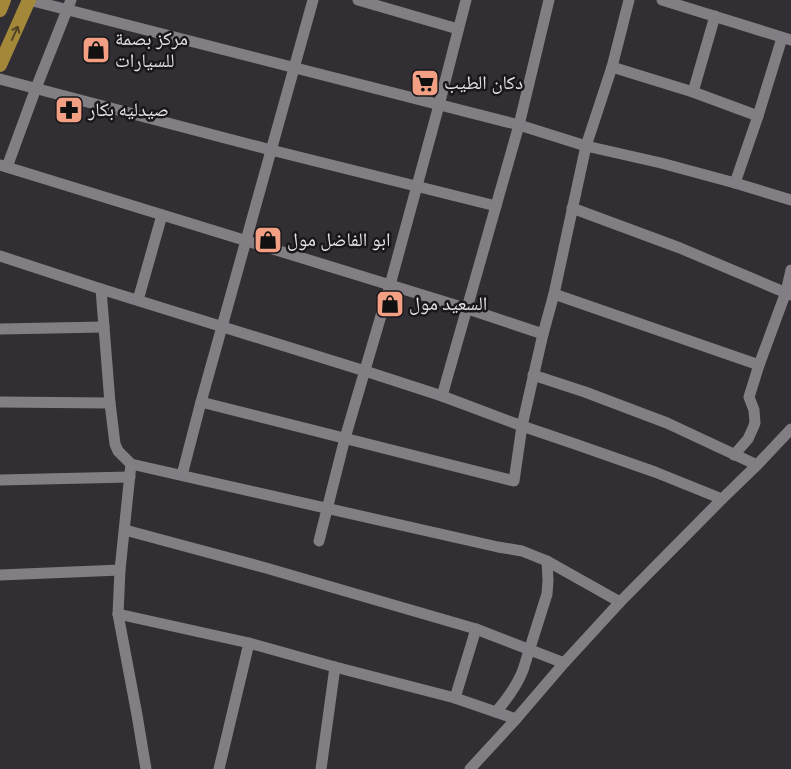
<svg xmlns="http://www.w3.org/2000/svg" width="791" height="769" viewBox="0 0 791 769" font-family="Karla,'Noto Naskh Arabic',sans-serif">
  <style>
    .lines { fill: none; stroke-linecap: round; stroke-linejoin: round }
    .minor { stroke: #827e84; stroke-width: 11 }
    .primary { stroke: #a4883a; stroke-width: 14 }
    .oneway { stroke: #514427 }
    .labels { text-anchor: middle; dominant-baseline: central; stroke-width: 5; stroke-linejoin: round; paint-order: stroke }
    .poi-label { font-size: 19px; fill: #e4e2e5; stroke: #19171a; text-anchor: start }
  </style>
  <rect width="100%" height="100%" fill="#322f34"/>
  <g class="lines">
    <g class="minor">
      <polyline points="29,0 519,125 586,146 661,163 735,183 791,200"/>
      <polyline points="358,0 458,29"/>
      <polyline points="662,0 791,40"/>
      <polyline points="612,67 693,92 758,116"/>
      <polyline points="0,79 271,150 496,206"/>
      <polyline points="693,92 715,16"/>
      <polyline points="0,165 468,309 543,334"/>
      <polyline points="7,167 36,88 71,0"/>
      <polyline points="735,183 758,116 782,38"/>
      <polyline points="572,208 680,248 791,295"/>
      <polyline points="0,256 101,289 365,371 442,396 522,426 575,444 655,472 722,499"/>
      <polyline points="101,289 110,403 115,444 118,451 131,464 498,547 522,551 547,561 620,602"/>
      <polyline points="554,294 759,365"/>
      <polyline points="138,300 162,215"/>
      <polyline points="0,329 104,327"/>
      <polyline points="533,375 585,392 667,423 757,465"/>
      <polyline points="442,396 519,125 549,0"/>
      <polyline points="0,402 110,403"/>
      <polyline points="201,402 514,481 522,426 543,334 554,294 586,146 612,67 629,0"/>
      <polyline points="734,455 748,439 753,428 755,423 754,410 749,397 759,365 786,292 791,270"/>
      <polyline points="131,464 120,570 118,614 137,715 146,769"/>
      <polyline points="182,475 201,402 313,0"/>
      <polyline points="0,480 130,477"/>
      <polyline points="125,530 266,568 476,629 564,663"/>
      <polyline points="319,541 345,438 390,285 439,105 466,0"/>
      <polyline points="0,575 120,570"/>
      <polyline points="118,614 249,643 335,667 455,698 516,719"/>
      <polyline points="455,698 476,629"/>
      <path d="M496,712C507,699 517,686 523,670L547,594L548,580L547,561"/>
      <polyline points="219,769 249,643"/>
      <polyline points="321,769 335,667"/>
      <polyline points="470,769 516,719 564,663 620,602 722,499 757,465 791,429"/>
    </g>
    <g class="primary">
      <polyline points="0,10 4,0"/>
      <polyline points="0,65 29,0"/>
    </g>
  </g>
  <defs><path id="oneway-shaft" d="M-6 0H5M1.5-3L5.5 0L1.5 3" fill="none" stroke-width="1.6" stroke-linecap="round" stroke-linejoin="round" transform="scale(1.25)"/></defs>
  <use class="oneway" href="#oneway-shaft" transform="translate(15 33) rotate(-66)"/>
  <defs>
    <symbol id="shop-square" viewBox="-11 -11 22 22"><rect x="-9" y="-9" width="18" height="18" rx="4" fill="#f39f83" stroke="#19171a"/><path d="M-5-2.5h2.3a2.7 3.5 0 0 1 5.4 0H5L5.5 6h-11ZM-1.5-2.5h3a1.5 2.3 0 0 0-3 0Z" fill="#111"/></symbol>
    <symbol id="supermarket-square" viewBox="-11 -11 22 22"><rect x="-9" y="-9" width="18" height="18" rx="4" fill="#f39f83" stroke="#19171a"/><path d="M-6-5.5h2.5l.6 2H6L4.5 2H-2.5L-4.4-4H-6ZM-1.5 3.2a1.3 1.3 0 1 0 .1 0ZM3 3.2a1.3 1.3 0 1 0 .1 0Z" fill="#111"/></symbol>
    <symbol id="pharmacy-square" viewBox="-11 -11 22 22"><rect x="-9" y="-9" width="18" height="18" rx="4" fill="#f39f83" stroke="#19171a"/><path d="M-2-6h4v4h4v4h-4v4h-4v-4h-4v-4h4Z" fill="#111"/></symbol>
  </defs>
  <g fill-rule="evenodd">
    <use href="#shop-square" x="80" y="34" width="32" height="32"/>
    <use href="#supermarket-square" x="409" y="67" width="32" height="32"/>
    <use href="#pharmacy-square" x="53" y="94" width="32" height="32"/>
    <use href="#shop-square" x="252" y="224" width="32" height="32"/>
    <use href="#shop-square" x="374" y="288" width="32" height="32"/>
  </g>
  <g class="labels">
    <g class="poi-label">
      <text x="115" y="39">مركز بصمة<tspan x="115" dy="22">للسيارات</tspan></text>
      <text x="444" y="83">دكان الطيب</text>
      <text x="88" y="110">صيدليه بكار</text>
      <text x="287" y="240">ابو الفاضل مول</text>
      <text x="409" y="304">السعيد مول</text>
    </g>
  </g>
</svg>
